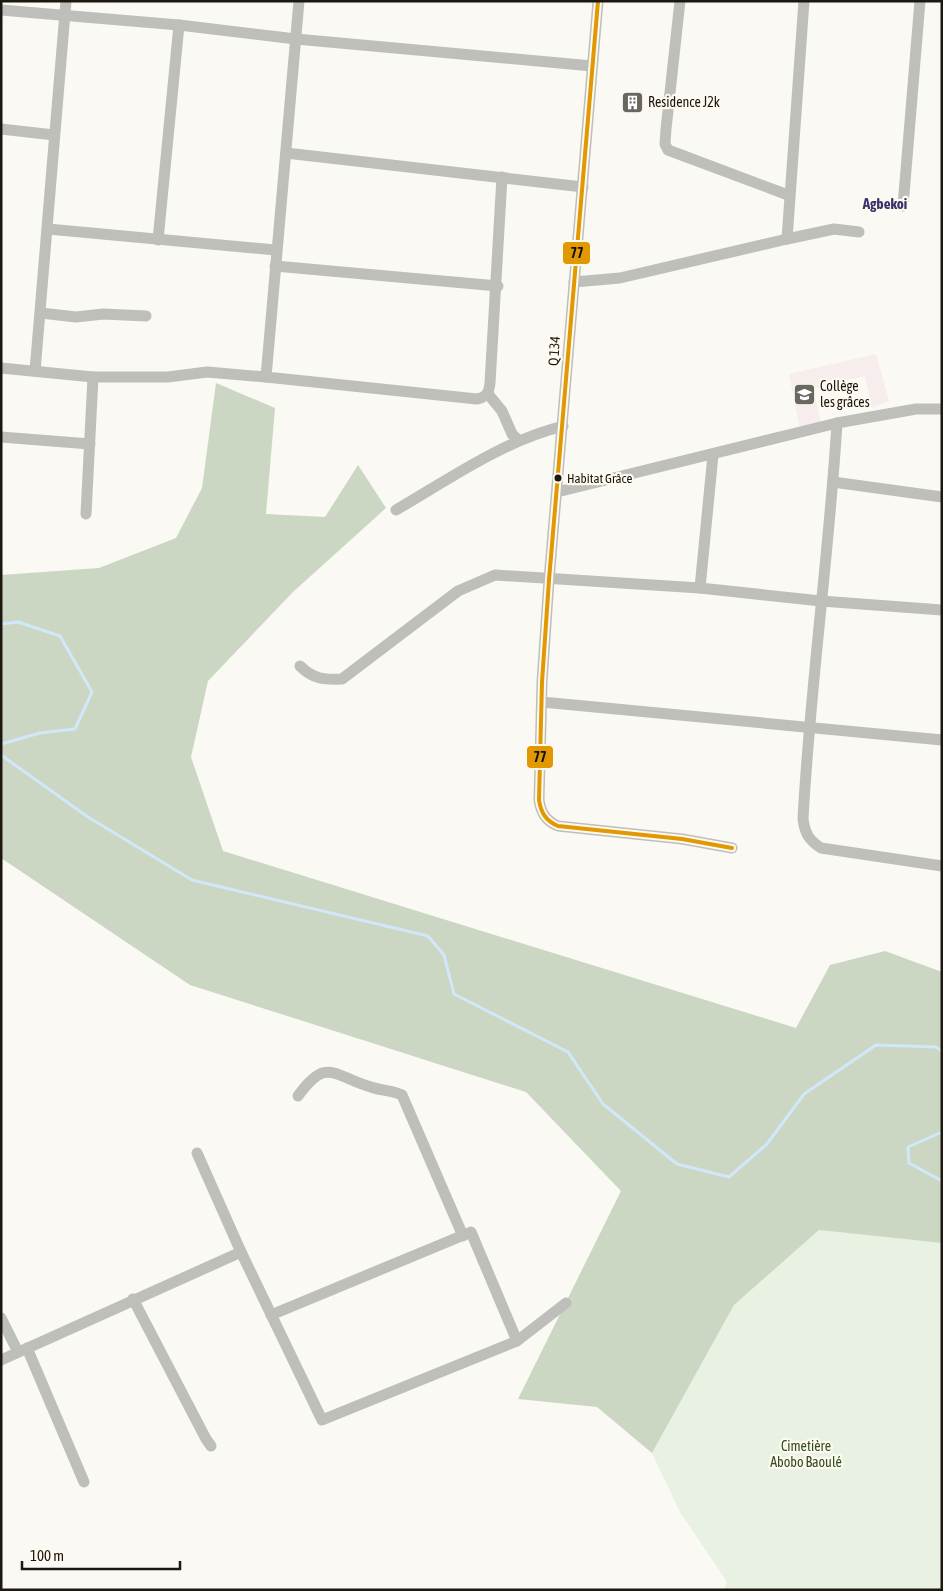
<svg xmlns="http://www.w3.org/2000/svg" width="943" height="1591" viewBox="0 0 943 1591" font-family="'Asap Condensed',sans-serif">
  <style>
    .education { fill: #f7edec }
    .green { fill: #e9f1e3 }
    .forest { fill: #cbd7c3 }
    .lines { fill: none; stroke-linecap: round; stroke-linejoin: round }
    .stream { stroke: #d0e8f9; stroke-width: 3 }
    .minor { stroke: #bebfba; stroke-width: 11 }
    .bus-1-casing { stroke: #fefaf0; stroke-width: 8 }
    .bus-1 { stroke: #e19802; stroke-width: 4 }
    .bus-dot { fill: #1c1810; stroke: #fefaf0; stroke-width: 2 }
    .labels { text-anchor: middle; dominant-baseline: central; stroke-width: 4.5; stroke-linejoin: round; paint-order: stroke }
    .bus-label { font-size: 13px; fill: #1c1810; stroke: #fefaf0; text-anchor: start }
    .poi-label { font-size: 14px; fill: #1c1810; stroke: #fefaf0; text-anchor: start }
    .street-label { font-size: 14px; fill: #1c1810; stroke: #fefaf0 }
    .park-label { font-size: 14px; fill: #2d4e1f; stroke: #fefaf0 }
    .neighbourhood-label { font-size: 15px; font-weight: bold; fill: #3d316d; stroke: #fefaf0 }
    .line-badge { stroke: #fefaf0; stroke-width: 2 }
    .pale-badge-label { font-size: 14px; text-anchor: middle; font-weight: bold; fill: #111 }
  </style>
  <rect width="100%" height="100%" fill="#faf9f4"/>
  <polygon class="education" points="876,354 889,401 872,408 865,376 813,388 821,423 800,428 789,374"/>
  <polygon class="green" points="819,1230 942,1243 942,1590 724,1590 727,1582 680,1512 652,1453 734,1305"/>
  <polygon class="forest" points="216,383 275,408 266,514 325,517 358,465 386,508 293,592 208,681 191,757 223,851 796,1028 830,965 885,951 942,972 942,1243 819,1230 734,1305 652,1453 597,1407 518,1399 621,1191 526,1092 190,985 1,858 1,575 99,568 176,538 202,488"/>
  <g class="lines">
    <g class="stream">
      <polyline points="1,624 18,622 60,636 92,692 75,729 40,733 1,744"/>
      <polyline points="1,755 88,817 192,880 428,936 444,955 454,994 568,1052 603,1104 677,1164 729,1177 767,1144 804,1094 876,1045 936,1047 942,1051"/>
      <polyline points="942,1132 908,1147 909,1163 942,1181"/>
    </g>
    <g class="minor">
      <path d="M299,1L266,377L477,399C487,397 489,392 490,383L502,177"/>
      <path d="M598,1L549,580L542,682L539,800C541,813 546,821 558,826L682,839L732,848"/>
      <polyline points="680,1 666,129 665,144 668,150 788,195"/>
      <polyline points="1,10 179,25 296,39 592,66"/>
      <polyline points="1,129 54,135"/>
      <polyline points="286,153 583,187"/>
      <polyline points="903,206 920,1"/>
      <polyline points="48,229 276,250"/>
      <polyline points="787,239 834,229 859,232"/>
      <polyline points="158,240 179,25"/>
      <polyline points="275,266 498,286"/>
      <polyline points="574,282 620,278 787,239 804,1"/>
      <polyline points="41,313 76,317 103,314 146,316"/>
      <polyline points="1,368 93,377 168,377 207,372 266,377"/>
      <polyline points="35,371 66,1"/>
      <polyline points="488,394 502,411 512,434 518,440"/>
      <path d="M837,423C829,555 810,687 803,819C805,834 809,840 821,848L942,866"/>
      <polyline points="1,437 90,444"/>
      <polyline points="833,482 942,497"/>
      <polyline points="557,492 837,423 916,409 942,409"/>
      <path d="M396,510C451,478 501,442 563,426"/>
      <polyline points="86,514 93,377"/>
      <polyline points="700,588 713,455"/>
      <path d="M300,666C313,679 324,680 342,679L458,591L495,575L700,588L821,601L942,610"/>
      <polyline points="542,702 942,740"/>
      <path d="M298,1096C327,1056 333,1076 371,1087C382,1091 392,1090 402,1095L463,1236"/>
      <polyline points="197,1153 241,1252"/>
      <polyline points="133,1299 206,1439 211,1446"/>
      <polyline points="271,1315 471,1232 517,1341"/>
      <polyline points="1,1318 18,1352"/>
      <polyline points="27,1348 84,1482"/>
      <polyline points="1,1360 241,1252 322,1420 517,1341 566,1303"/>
    </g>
    <defs>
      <path id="bus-1" d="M598,1L549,580L542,682L539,800C541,813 546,821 558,826L682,839L732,848"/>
    </defs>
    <use href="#bus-1" class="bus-1-casing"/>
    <use href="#bus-1" class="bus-1"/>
  </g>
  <defs>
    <symbol id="building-square" viewBox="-11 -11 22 22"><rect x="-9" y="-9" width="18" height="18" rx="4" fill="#6a6760" stroke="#fefaf0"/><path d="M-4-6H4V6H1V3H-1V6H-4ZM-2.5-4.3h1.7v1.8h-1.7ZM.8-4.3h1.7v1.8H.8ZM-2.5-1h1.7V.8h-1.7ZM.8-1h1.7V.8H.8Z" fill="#fff"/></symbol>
    <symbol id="school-square" viewBox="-11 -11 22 22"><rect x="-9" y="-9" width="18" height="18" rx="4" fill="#6a6760" stroke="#fefaf0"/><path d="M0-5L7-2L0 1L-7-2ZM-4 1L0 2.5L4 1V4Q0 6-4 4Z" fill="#fff"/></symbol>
  </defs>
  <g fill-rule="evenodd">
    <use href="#building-square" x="620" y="90" width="25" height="25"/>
    <use href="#school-square" x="792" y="382" width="25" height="25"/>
  </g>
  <circle class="bus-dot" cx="558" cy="478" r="4.5"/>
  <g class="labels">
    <g class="bus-label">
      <text x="567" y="478">Habitat Grâce</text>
    </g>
    <g class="poi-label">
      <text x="648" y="102">Residence J2k</text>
      <text x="820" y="386">Collège<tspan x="820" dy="16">les grâces</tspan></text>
    </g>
    <g class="street-label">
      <text transform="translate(554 351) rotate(-86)">Q 134</text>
    </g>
    <g class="park-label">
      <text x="806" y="1446">Cimetière<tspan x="806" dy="16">Abobo Baoulé</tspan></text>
    </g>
    <g class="neighbourhood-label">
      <text x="885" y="203">Agbekoi</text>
    </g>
  </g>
  <g class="line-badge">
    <rect x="562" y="241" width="29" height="24" rx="5" fill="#e19802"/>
    <rect x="526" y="745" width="28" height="24" rx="5" fill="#e19802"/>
  </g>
  <g class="pale-badge-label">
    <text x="577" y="258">77</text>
    <text x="540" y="762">77</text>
  </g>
  <rect width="943" height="1591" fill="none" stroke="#1c1810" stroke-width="5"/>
  <path d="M22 1561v8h158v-8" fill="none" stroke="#1c1810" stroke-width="2.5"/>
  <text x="30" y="1561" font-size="15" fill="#1c1810" stroke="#fefaf0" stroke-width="4" paint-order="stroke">100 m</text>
</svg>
